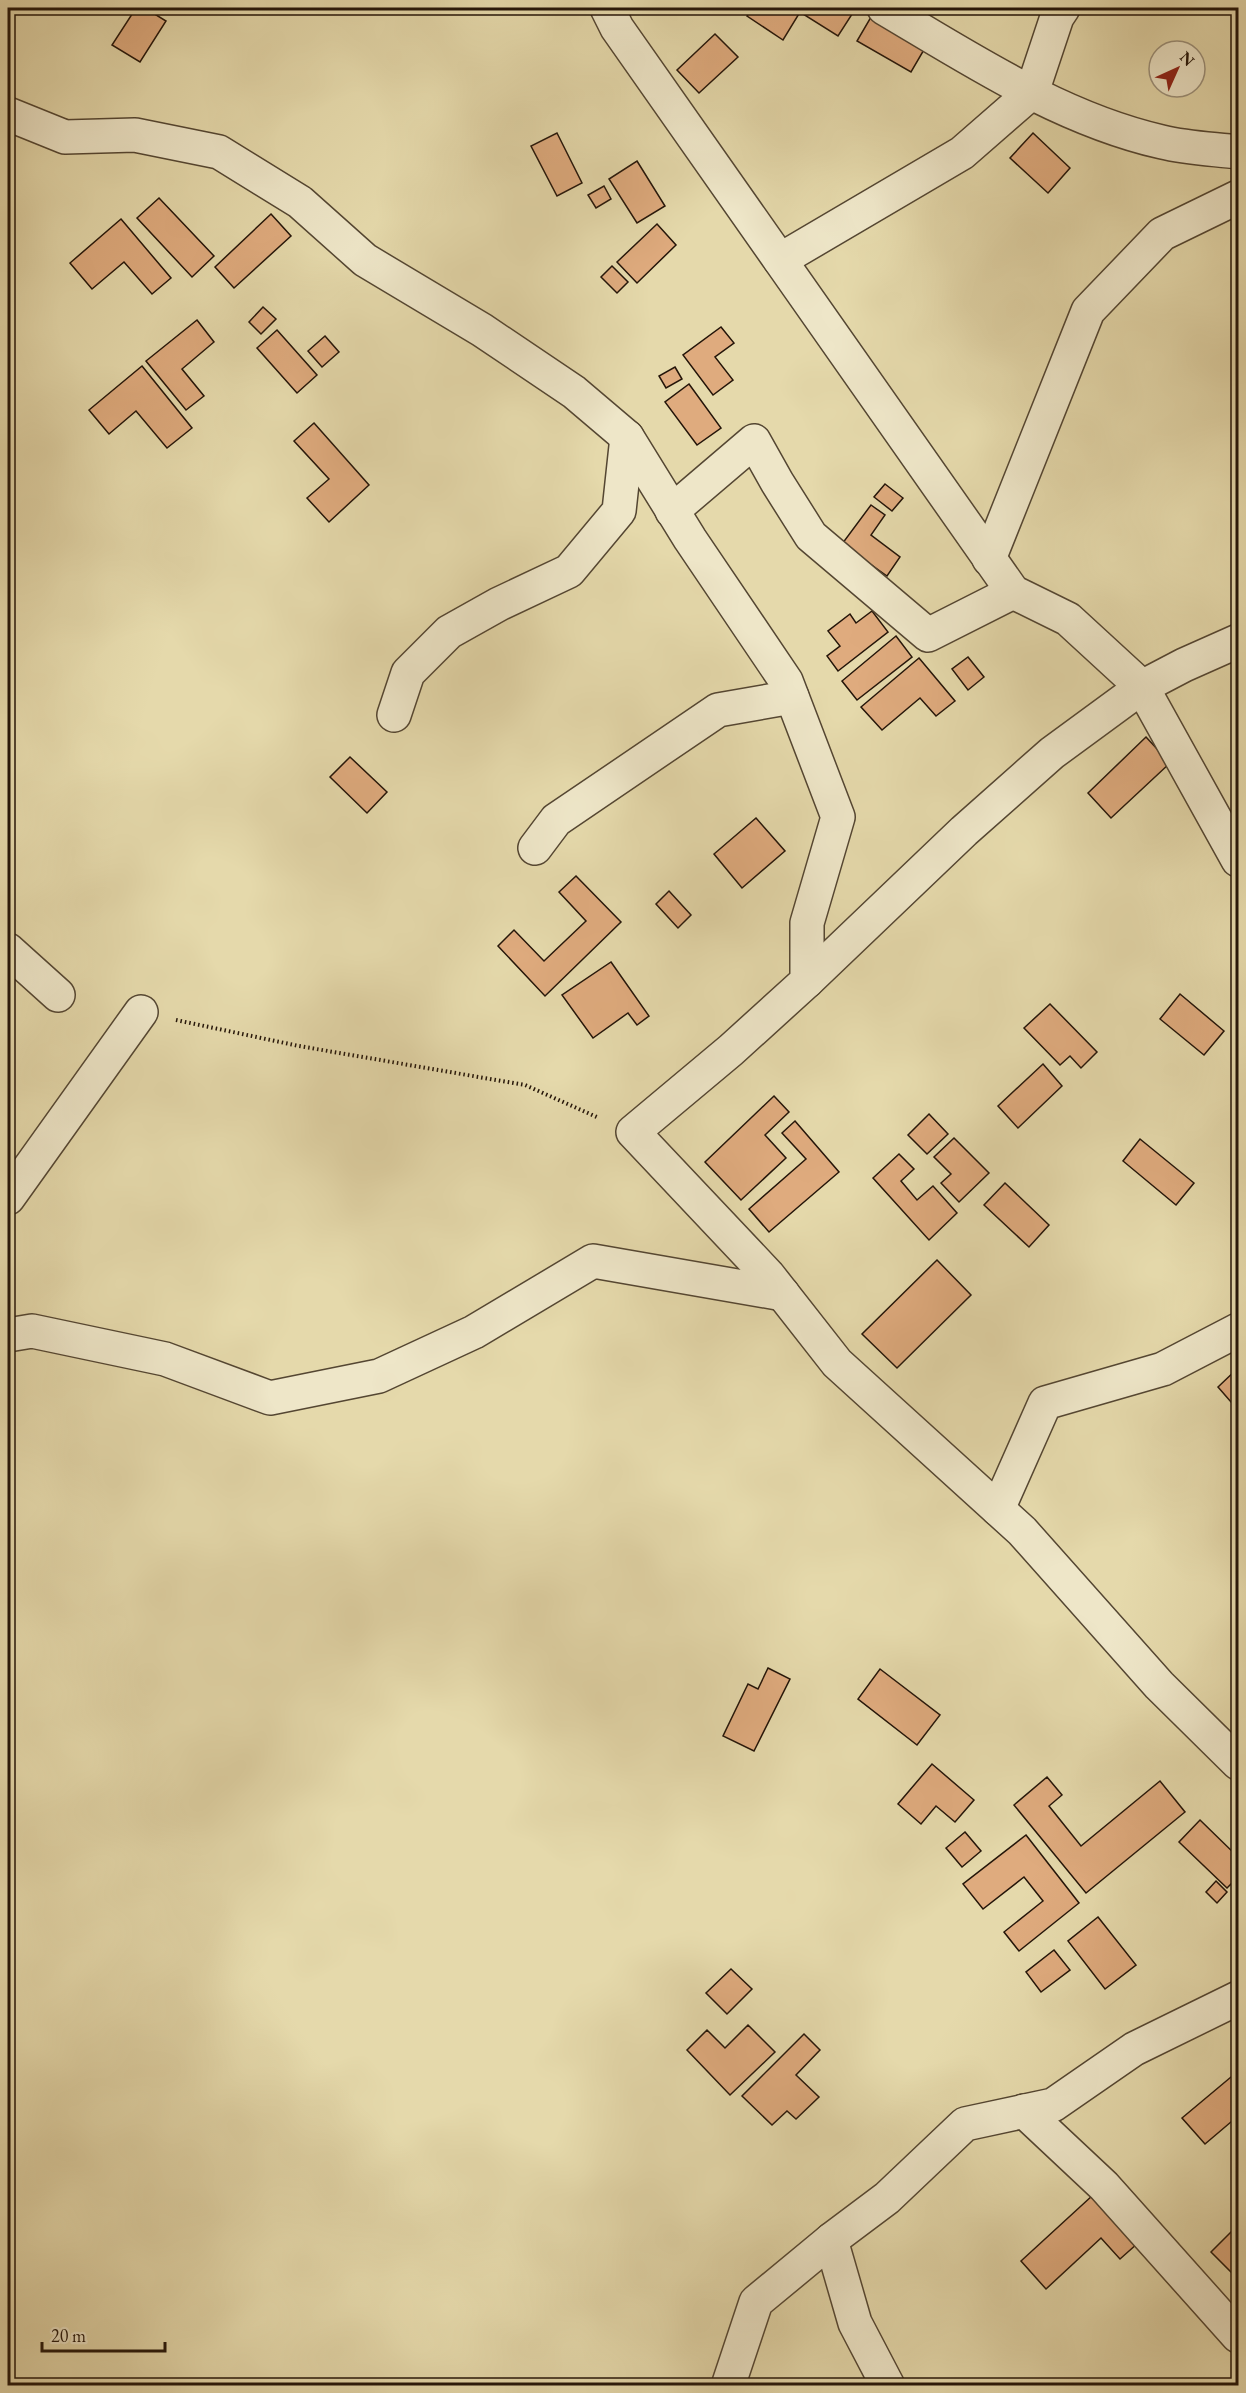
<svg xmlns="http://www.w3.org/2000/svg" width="1246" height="2393" viewBox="0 0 1246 2393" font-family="'EB Garamond',serif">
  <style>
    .building { fill: #dfab7e; stroke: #241509; stroke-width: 1.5 }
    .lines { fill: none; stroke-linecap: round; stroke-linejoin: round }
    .minor-casing { stroke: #544632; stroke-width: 36 }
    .path { stroke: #241509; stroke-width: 4; stroke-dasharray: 1.5 3; stroke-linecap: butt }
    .minor { stroke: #eee6c8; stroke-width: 33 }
  </style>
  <rect width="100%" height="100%" fill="#e5d9ab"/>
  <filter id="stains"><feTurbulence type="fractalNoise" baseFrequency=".00333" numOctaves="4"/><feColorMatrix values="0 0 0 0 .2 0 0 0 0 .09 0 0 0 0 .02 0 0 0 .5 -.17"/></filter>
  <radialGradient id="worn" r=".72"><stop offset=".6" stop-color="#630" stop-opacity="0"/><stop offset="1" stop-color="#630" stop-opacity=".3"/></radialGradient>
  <g class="building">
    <polygon points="136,8 145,8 166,21 140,62 112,45"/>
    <polygon points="752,8 856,8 838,36 800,12 783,40 747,16"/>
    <polygon points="871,17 925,48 911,72 857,41"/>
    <polygon points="715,34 738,57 699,93 677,70"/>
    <polygon points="557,133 582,183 557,196 531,146"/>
    <polygon points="1033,133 1070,168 1048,193 1010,158"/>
    <polygon points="637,161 665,206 637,223 609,179"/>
    <polygon points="604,186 611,199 596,208 588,195"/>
    <polygon points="159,198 214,256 192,277 137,218"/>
    <polygon points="271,214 291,236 234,288 215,267"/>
    <polygon points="121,219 171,278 152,294 124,262 92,289 70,263"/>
    <polygon points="657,224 676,245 637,283 617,262"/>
    <polygon points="612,266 628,282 617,293 601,277"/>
    <polygon points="263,307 276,319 261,334 249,322"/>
    <polygon points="197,320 214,342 182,369 204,396 186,410 146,361"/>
    <polygon points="721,327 734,343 715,357 733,380 713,395 683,355"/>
    <polygon points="277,330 317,375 297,393 257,348"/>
    <polygon points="325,336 339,352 322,367 308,351"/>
    <polygon points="142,366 192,428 167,448 136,411 109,434 89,410"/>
    <polygon points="675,367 682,379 666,388 659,376"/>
    <polygon points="689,384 721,428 697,445 665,402"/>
    <polygon points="314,423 369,485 329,522 307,498 329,479 294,441"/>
    <polygon points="885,484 903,498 892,511 874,497"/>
    <polygon points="871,505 885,515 871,535 900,557 887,576 842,544"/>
    <polygon points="872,611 888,632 838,671 827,656 840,646 828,631 850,614 856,623"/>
    <polygon points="896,636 912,657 857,700 842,681"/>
    <polygon points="968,657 984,677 968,690 952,669"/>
    <polygon points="919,658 955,701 936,716 920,698 882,730 861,707"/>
    <polygon points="1146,737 1170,763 1111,818 1088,793"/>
    <polygon points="350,757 387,792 367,813 330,777"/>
    <polygon points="756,818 785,851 742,888 714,854"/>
    <polygon points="576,876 621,922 545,996 498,946 514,930 544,961 586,921 559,892"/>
    <polygon points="669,891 691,915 678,928 656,904"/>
    <polygon points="611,962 649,1016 637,1025 628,1013 593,1038 562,995"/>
    <polygon points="1180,994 1224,1031 1204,1055 1160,1019"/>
    <polygon points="1050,1004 1097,1052 1081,1068 1070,1056 1060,1065 1024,1028"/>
    <polygon points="1043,1064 1062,1086 1018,1128 998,1106"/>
    <polygon points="774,1096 789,1112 765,1135 786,1158 741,1200 705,1162"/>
    <polygon points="929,1114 948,1134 927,1154 908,1135"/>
    <polygon points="795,1121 839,1172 769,1232 749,1209 806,1159 782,1133"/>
    <polygon points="954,1138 989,1173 959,1202 941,1183 951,1174 934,1157"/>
    <polygon points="1140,1139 1194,1183 1176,1205 1123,1161"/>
    <polygon points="899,1154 914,1169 901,1181 917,1200 933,1186 957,1213 929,1240 873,1178"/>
    <polygon points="1005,1183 1049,1225 1029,1247 984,1205"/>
    <polygon points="937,1260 971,1295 897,1368 862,1334"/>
    <polygon points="1238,1368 1238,1410 1218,1387"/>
    <polygon points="768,1668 790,1679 754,1751 723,1736 748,1684 758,1689"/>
    <polygon points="880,1669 940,1715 917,1745 858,1699"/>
    <polygon points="932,1764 974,1800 955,1822 936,1806 921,1824 898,1804"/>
    <polygon points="1047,1777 1062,1795 1049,1806 1081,1846 1160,1781 1185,1812 1086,1893 1014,1805"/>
    <polygon points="1200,1820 1238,1857 1238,1877 1227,1888 1179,1842"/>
    <polygon points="965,1832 981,1851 962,1867 946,1848"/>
    <polygon points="1026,1835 1079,1903 1019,1951 1004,1932 1043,1901 1024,1877 983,1909 963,1884"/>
    <polygon points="1216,1881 1227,1892 1217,1903 1206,1892"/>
    <polygon points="1098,1917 1136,1965 1105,1989 1068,1941"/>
    <polygon points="1054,1950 1070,1970 1041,1992 1026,1972"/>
    <polygon points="731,1969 752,1989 727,2014 706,1993"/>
    <polygon points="748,2025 775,2052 730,2095 687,2050 707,2030 725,2048"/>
    <polygon points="804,2034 820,2050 796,2075 819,2097 796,2119 787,2111 772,2125 742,2096"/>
    <polygon points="1237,2072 1238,2116 1205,2144 1182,2118"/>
    <polygon points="1093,2195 1138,2243 1120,2259 1101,2238 1046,2289 1021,2261"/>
    <polygon points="1238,2225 1238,2272 1235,2276 1211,2252"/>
  </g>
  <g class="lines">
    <defs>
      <g id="minor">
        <polyline points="607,8 617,28 1013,592 1068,619 1142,687 1238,860"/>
        <path d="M884,8C972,60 1061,119 1162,142C1186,148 1213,149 1238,152"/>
        <polyline points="8,114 65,137 135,135 219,152 300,202 365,260 482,330 574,392 627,437 690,539 786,681 838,817 807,923 807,981 731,1050 633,1132 768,1275 837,1363 1022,1531 1159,1685 1238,1763"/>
        <polyline points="780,260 962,153 1032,92 1057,17 1063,8"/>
        <polyline points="672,511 754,441 777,482 811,536 928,635 1013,592"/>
        <polyline points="989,559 1088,311 1162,234 1238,197"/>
        <polyline points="394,715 408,673 449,632 499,604 569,571 619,511 627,437"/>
        <polyline points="535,848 556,820 718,710 792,697"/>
        <polyline points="8,950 58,995"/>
        <polyline points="807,981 964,831 1052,753 1142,687 1184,665 1238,641"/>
        <polyline points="8,1198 141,1012"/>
        <polyline points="8,1335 32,1331 165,1359 270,1398 379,1376 474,1332 593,1261 783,1294"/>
        <polyline points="998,1509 1045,1403 1163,1369 1238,1330"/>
        <polyline points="1024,2111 1104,2186 1238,2336"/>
        <polyline points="728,2386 756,2302 831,2240"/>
        <polyline points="888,2386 855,2323 831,2240 887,2198 965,2124 1053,2105 1134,2049 1238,1998"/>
      </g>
    </defs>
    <use href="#minor" class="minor-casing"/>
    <polyline class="path" points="176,1020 299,1046 525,1085 599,1118"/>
    <use href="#minor" class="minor"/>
  </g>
  <rect width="1246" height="2393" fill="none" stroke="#e5d9ab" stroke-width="30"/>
  <rect x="9" y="9" width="1228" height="2375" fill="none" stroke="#241509" stroke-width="3"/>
  <rect x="15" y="15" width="1216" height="2363" fill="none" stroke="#241509" stroke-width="1.5"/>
  <g transform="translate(1177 69) rotate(45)"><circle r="28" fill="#eee6c8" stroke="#9d927c" stroke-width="1.5"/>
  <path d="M0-4.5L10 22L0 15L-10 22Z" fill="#8f2418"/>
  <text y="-9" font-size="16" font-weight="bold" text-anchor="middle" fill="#241509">N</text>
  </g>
  <path d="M42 2342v9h123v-9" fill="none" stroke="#241509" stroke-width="3"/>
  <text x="51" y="2342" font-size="18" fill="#241509" stroke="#eee6c8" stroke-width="4.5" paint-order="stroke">20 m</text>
  <rect width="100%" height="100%" filter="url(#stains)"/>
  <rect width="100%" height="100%" fill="url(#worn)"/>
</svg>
